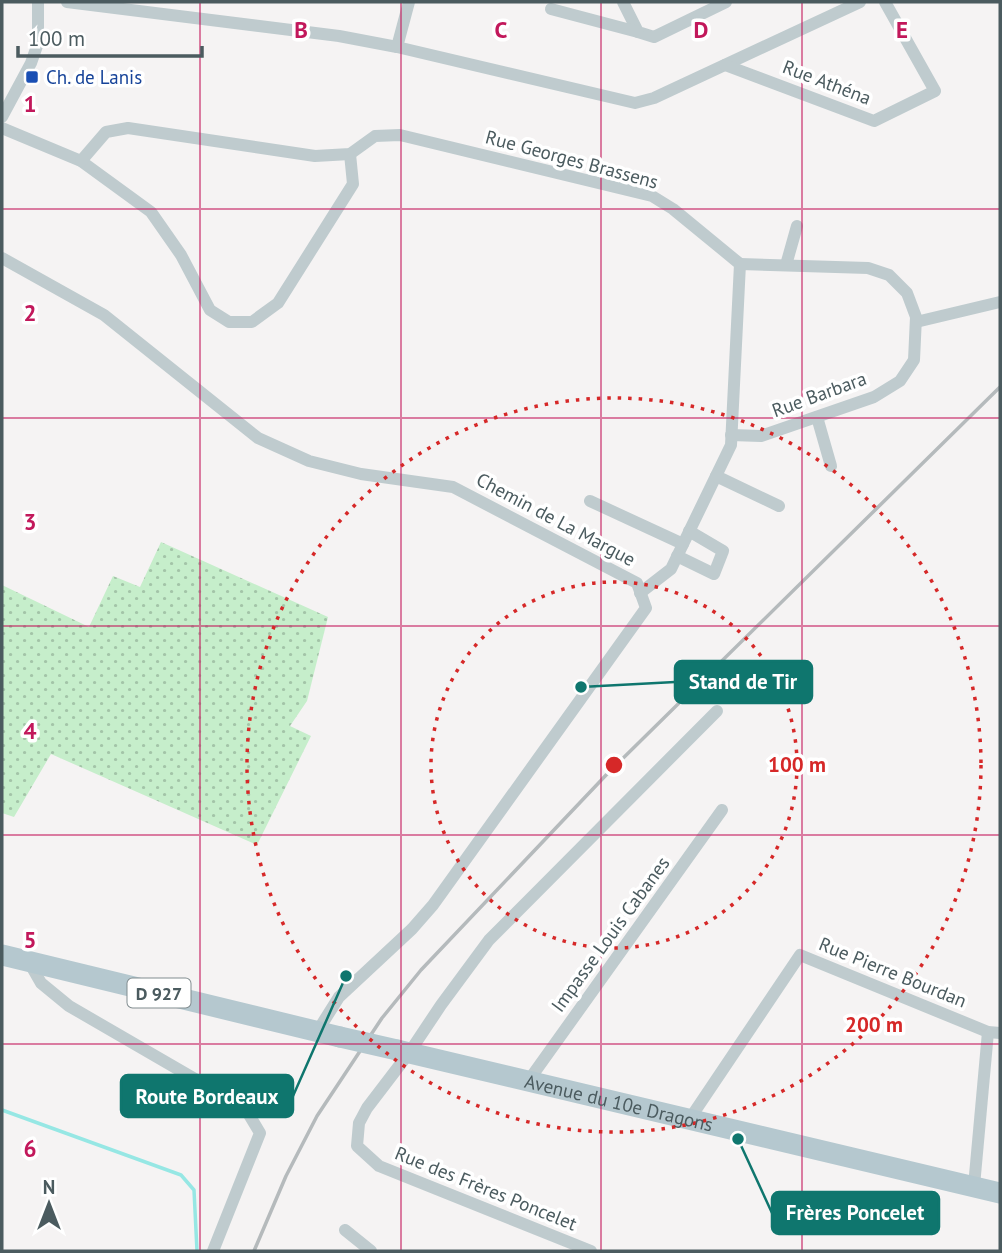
<svg xmlns="http://www.w3.org/2000/svg" width="1002" height="1253" viewBox="0 0 1002 1253" font-family="'PT Sans',sans-serif">
  <style>
    .grass { fill: url(#grass-dots) }
    .lines { fill: none; stroke-linecap: round; stroke-linejoin: round }
    .stream { stroke: #96e7e4; stroke-width: 3.5 }
    .minor { stroke: #bfcbce; stroke-width: 12 }
    .primary { stroke: #b5c8cf; stroke-width: 21 }
    .rail { stroke: #b5babc; stroke-width: 3.5 }
    .primary-bridge { stroke: #b5c8cf; stroke-width: 21 }
    .grid { fill: none; stroke: #c2185b; stroke-width: 2; stroke-opacity: 0.55 }
    .ring { fill: none; stroke: #d62828; stroke-width: 3.5; stroke-dasharray: 3.5 7 }
    .transit-dot { fill: #1a4fb4; stroke: #fff; stroke-width: 2.5 }
    .labels { text-anchor: middle; dominant-baseline: central; stroke-width: 7; stroke-linejoin: round; paint-order: stroke }
    .shield { fill: #fff; stroke: #818c8f; stroke-width: 2 }
    .shield-label { font-size: 18px; font-weight: bold; fill: #4b5b5f }
    .transit-label { font-size: 19px; fill: #164399; stroke: #fff; text-anchor: start }
    .street-label { font-size: 19px; fill: #4b5b5f; stroke: #fff }
    .grid-label { font-size: 23px; text-anchor: middle; font-weight: bold; fill: #c2185b; stroke: #fff; stroke-width: 7; stroke-linejoin: round; paint-order: stroke }
    .centre { fill: #d62828; stroke: #fff; stroke-width: 3.5 }
    .ring-label { font-size: 21px; text-anchor: middle; font-weight: bold; fill: #d62828; stroke: #fff; stroke-width: 7; stroke-linejoin: round; paint-order: stroke }
    .leader { fill: none; stroke: #0f766e; stroke-width: 2.5 }
    .callout-dot { fill: #0f766e; stroke: #fff; stroke-width: 2.5 }
    .callout { fill: #0f766e; stroke: #0f766e; stroke-width: 2.5 }
    .callout-label { font-size: 21px; text-anchor: middle; font-weight: bold; fill: #fff }
  </style>
  <defs>
    <pattern id="grass-dots" width="8" height="8" patternUnits="userSpaceOnUse" patternTransform="scale(1.75)"><rect width="8" height="8" fill="#c6eecb"/><path d="M2 2h.1M6 6h.1" fill="none" stroke="#a3c4a8" stroke-width="1.8" stroke-linecap="round"/></pattern>
  </defs>
  <rect width="100%" height="100%" fill="#f5f3f3"/>
  <polygon class="grass" points="161,542 328,617 307,701 290,726 311,736 257,845 51,754 14,817 2,813 2,585 89,627 113,576 140,587"/>
  <g class="lines">
    <polyline class="stream" points="2,1110 181,1175 194,1190 197,1251"/>
    <g class="minor">
      <polyline points="67,2 339,36 397,47 635,103 654,98 860,2"/>
      <polyline points="623,2 638,32 654,37 726,2"/>
      <polyline points="551,9 638,32"/>
      <polyline points="397,47 409,2"/>
      <polyline points="725,65 874,121 935,91 885,2"/>
      <polyline points="2,117 31,63 38,43 38,2"/>
      <polyline points="2,128 81,161 151,212 181,255 210,310 229,322 252,322 278,303 353,184 350,154"/>
      <polyline points="81,161 106,132 128,128 315,156 350,154 375,136 400,135 652,196 673,209 740,264 731,445 671,569 640,593"/>
      <polyline points="2,258 104,315 258,438 309,461 361,474 453,487 637,583 646,608 433,905 412,929 339,997 317,1032"/>
      <polyline points="786,265 797,226"/>
      <polyline points="916,322 1000,302"/>
      <polyline points="817,417 831,466"/>
      <polyline points="731,435 761,436 874,397 900,381 914,360 916,317 907,293 889,275 868,268 740,264"/>
      <polyline points="716,476 779,506"/>
      <polyline points="590,501 683,544"/>
      <polyline points="677,556 714,574 723,551 689,531"/>
      <polyline points="29,962 41,983 69,1006 245,1108 260,1133 213,1251"/>
      <polyline points="529,1080 722,810"/>
      <polyline points="689,1120 800,955 988,1032 1000,1033"/>
      <polyline points="974,1186 988,1032"/>
      <polyline points="345,1230 371,1251"/>
      <polyline points="591,1251 379,1166 357,1146 359,1123 367,1108 409,1053 441,1005 489,940 717,711"/>
    </g>
    <g class="primary">
      <polyline points="2,955 340,1037"/>
      <path id="s1" d="M397,1050L1000,1193"/>
    </g>
    <polyline class="rail" points="254,1251 286,1176 317,1116 382,1018 421,970 608,773 1000,387"/>
    <polyline class="primary-bridge" points="340,1037 397,1050"/>
  </g>
  <path class="grid" d="M200,2V1251M401,2V1251M601,2V1251M802,2V1251M2,209H1000M2,418H1000M2,626H1000M2,835H1000M2,1044H1000"/>
  <g class="ring">
    <circle cx="614" cy="765" r="183"/>
    <circle cx="614" cy="765" r="367"/>
  </g>
  <rect class="transit-dot" x="25" y="70" width="14" height="14" rx="3.5"/>
  <g class="labels">
    <rect class="shield" x="127.5" y="978.5" width="63" height="29" rx="5"/>
    <g class="shield-label">
      <text x="159" y="993">D 927</text>
    </g>
    <g class="transit-label">
      <text x="46" y="77">Ch. de Lanis</text>
    </g>
    <g class="street-label">
      <text transform="translate(827 82) rotate(21)">Rue Athéna</text>
      <text transform="translate(572 159) rotate(15)">Rue Georges Brassens</text>
      <text transform="translate(819 394) rotate(-20)">Rue Barbara</text>
      <text transform="translate(556 519) rotate(28)">Chemin de La Margue</text>
      <text transform="translate(610 934) rotate(-54)">Impasse Louis Cabanes</text>
      <text transform="translate(893 972) rotate(22)">Rue Pierre Bourdan</text>
      <text stroke="none"><textPath href="#s1" startOffset="228">Avenue du 10e Dragons</textPath></text>
      <text transform="translate(486 1188) rotate(22)">Rue des Frères Poncelet</text>
    </g>
  </g>
  <g class="grid-label">
    <text x="301" y="38">B</text>
    <text x="501" y="38">C</text>
    <text x="701" y="38">D</text>
    <text x="902" y="38">E</text>
    <text x="30" y="112">1</text>
    <text x="30" y="321">2</text>
    <text x="30" y="530">3</text>
    <text x="30" y="739">4</text>
    <text x="30" y="948">5</text>
    <text x="30" y="1157">6</text>
  </g>
  <circle cx="614" cy="765" r="10" class="centre"/>
  <g class="ring-label">
    <text x="797" y="772">100 m</text>
    <text x="874" y="1032">200 m</text>
  </g>
  <path class="leader" d="M581 687L675 682M346 976L293 1096M738 1139L772 1213"/>
  <g class="callout-dot">
    <circle cx="581" cy="687" r="7"/>
    <circle cx="346" cy="976" r="7"/>
    <circle cx="738" cy="1139" r="7"/>
  </g>
  <g class="callout">
    <rect x="675" y="661" width="137" height="42" rx="7"/>
    <rect x="121" y="1075" width="172" height="42" rx="7"/>
    <rect x="772" y="1192" width="167" height="42" rx="7"/>
  </g>
  <g class="callout-label">
    <text x="743" y="689">Stand de Tir</text>
    <text x="207" y="1104">Route Bordeaux</text>
    <text x="855" y="1220">Frères Poncelet</text>
  </g>
  <rect width="1002" height="1253" fill="none" stroke="#4b5b5f" stroke-width="7"/>
  <g transform="translate(49 1204)" stroke="#ffffff" stroke-width="5" paint-order="stroke">
  <path d="M0-5L12 26L0 18L-12 26Z" fill="#4b5b5f"/>
  <text y="-10" font-size="19" font-weight="bold" text-anchor="middle" fill="#4b5b5f">N</text>
  </g>
  <path d="M18 46v10h184v-10" fill="none" stroke="#4b5b5f" stroke-width="3.5"/>
  <text x="28" y="46" font-size="21" fill="#4b5b5f" stroke="#ffffff" stroke-width="5" paint-order="stroke">100 m</text>
</svg>
